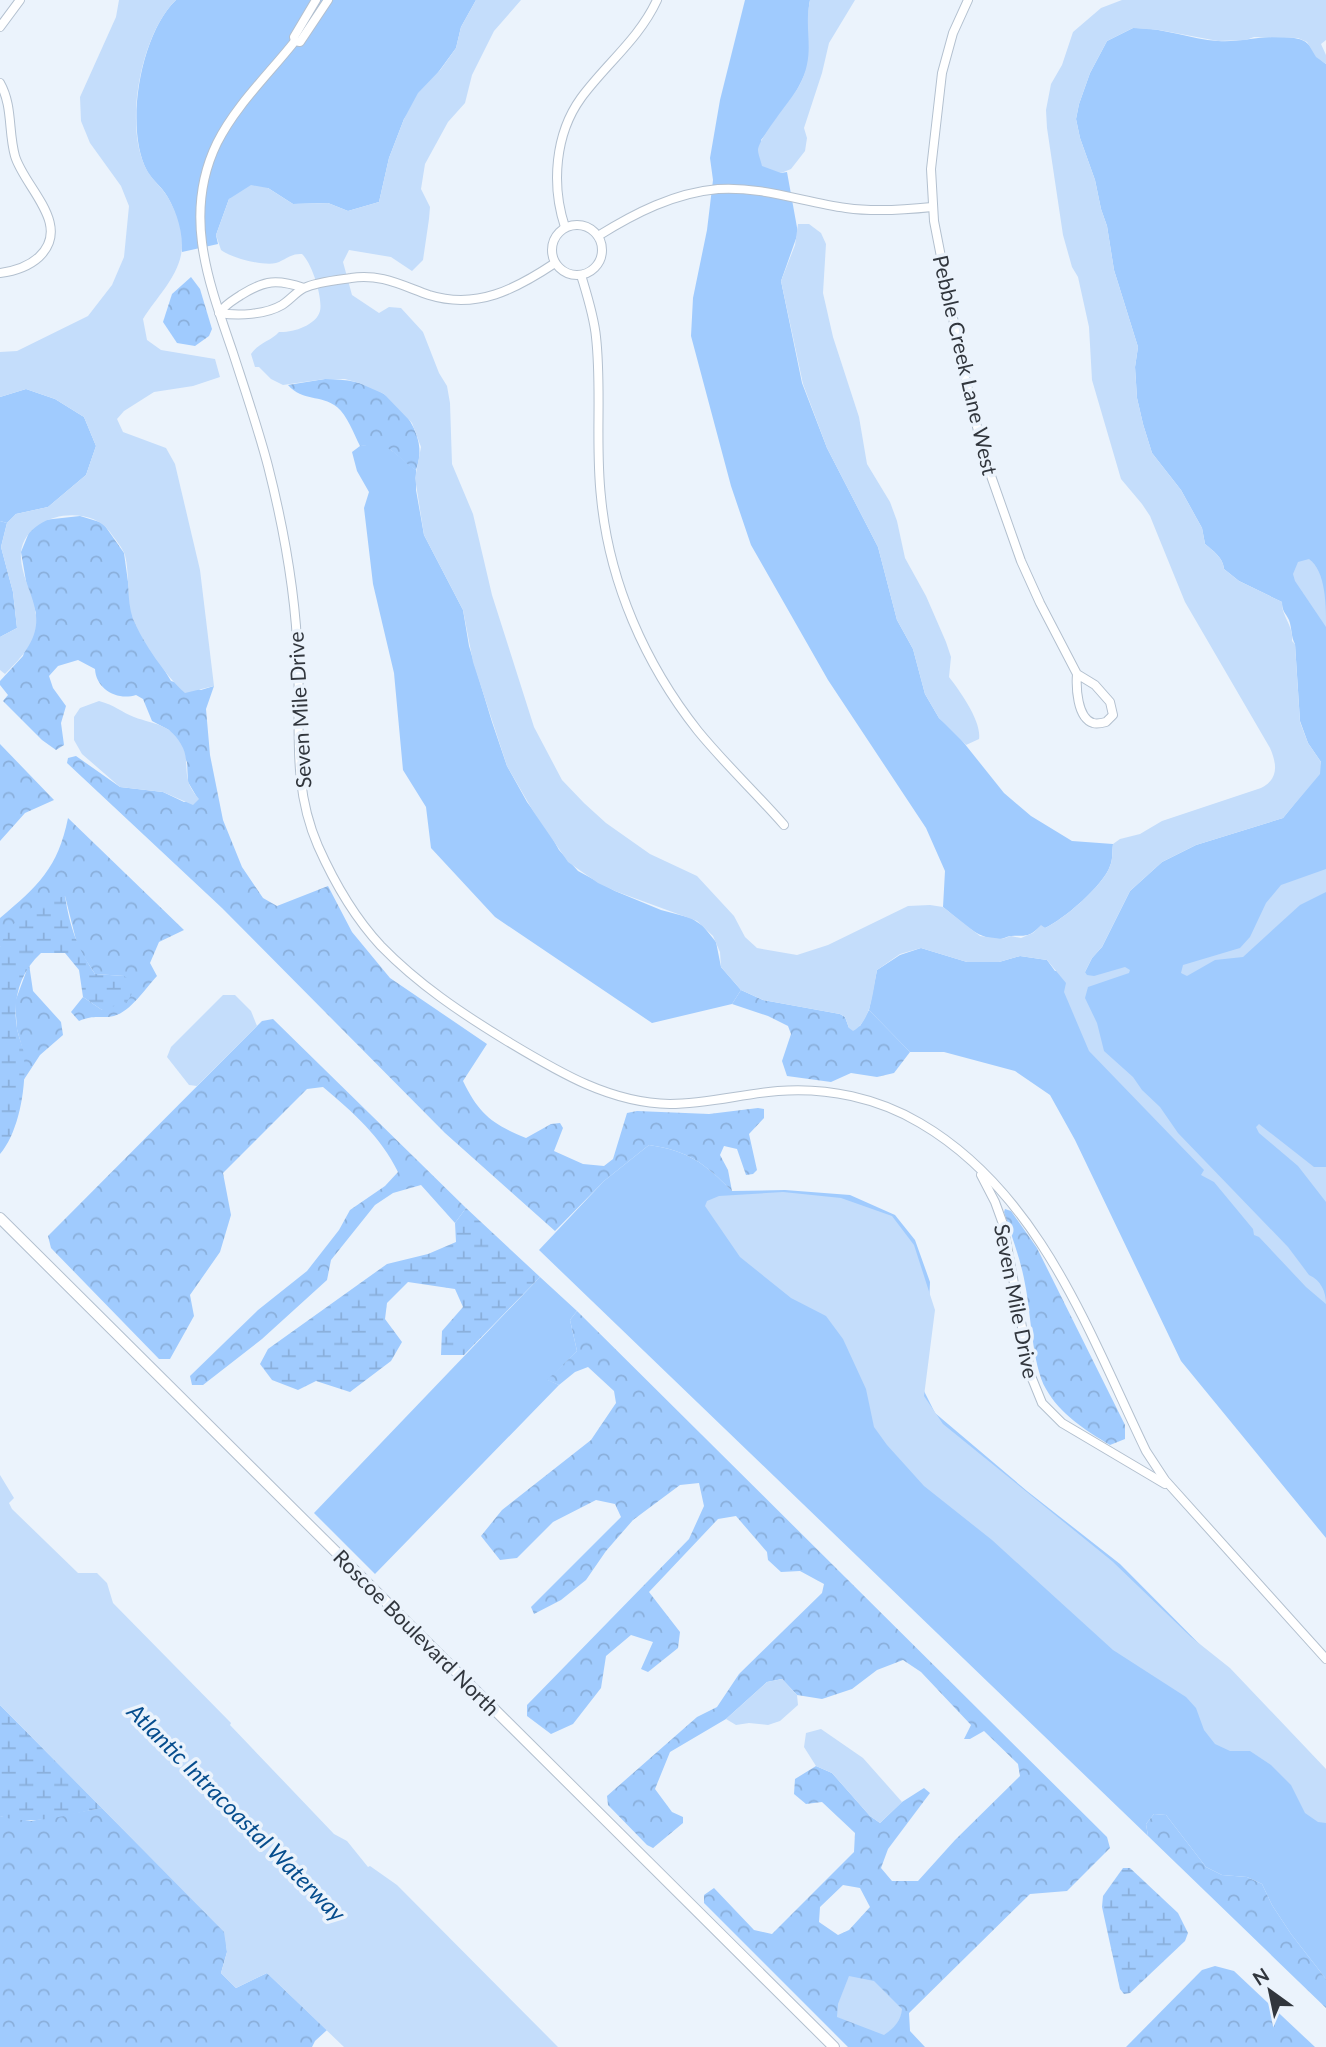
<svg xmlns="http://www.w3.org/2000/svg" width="1326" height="2047" viewBox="0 0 1326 2047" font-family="Lato,sans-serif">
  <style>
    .grass { fill: #a0cbfe }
    .forest { fill: url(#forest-crowns); fill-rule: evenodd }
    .wetland { fill: url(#wetland-marsh) }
    .water { fill: #c4ddfb }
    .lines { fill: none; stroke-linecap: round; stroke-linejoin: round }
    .street-casing { stroke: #b3c0cf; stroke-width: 10 }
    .secondary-casing { stroke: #b3c0cf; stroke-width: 12 }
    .street { stroke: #fff; stroke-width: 8 }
    .secondary { stroke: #fff; stroke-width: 10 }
    .labels { text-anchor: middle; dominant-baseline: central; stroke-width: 7; stroke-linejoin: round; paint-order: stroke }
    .street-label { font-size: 21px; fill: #31363d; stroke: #ebf3fc }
    .water-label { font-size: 23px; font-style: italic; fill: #064d8d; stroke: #ebf3fc }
  </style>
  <defs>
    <pattern id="forest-crowns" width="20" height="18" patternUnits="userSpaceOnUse" patternTransform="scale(1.75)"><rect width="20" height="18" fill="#a0cbfe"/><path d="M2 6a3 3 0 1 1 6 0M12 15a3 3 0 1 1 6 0" fill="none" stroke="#8aafdb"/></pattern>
    <pattern id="wetland-marsh" width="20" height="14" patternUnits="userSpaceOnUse" patternTransform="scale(1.75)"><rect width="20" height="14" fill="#a0cbfe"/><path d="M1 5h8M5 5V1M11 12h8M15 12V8" fill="none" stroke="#8aafdb"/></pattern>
  </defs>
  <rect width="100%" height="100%" fill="#ebf3fc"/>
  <g class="grass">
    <path d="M176,0H476L461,27L456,48L404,119L389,158L379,202L348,211L328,203L293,204L268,188L229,199L216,235L218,244L182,252C180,233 178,214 167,196C162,187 152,180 147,171C124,127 141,33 176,0Z"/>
    <path d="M745,0H810C806,19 812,36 810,55C807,83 778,119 761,140L781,173L787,172L798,233L781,281L802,383L827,448L878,547L897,620L913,649L925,694L939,718L956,733L1004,793L1031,816L1072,841L1113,844C1112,851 1113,860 1110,866C1104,885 1063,920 1045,928L1041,926C1027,938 1028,935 1011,936C1007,936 1004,939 1000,939C977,940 960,920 943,907L945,871L926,828L828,680L751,545L731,486L691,336L693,298L707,230L713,180L710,158L720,100Z"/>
    <path d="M1133,28C1162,27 1189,39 1218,41C1245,43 1272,32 1299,39C1312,42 1315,57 1326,64V1538L1181,1361L1075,1140L1050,1095L1015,1071L944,1052H910L869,1010L877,970L900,955L921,948L967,962H999L1020,956L1047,960L1055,971L1085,972L1092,958L1102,947L1130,891L1162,862L1196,845L1283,818L1316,777L1321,762L1308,743L1300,721L1295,644C1291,637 1292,628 1289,620C1285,612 1282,611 1282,602L1239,581L1224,569C1223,557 1213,551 1205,544L1202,528L1181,490L1152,453L1143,424L1137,398L1135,367L1138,347L1114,270L1107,226L1101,209L1095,180L1080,138L1076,119L1079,104L1090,73L1107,41Z"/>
    <polygon points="26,389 55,399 84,417 96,446 86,475 48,507 16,514 7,523 0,521 0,397"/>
    <path d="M380,443C394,450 403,461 416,470V490L424,535L463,610L469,646L492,722L507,766L527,802L549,832L559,850L578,871L615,891L661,910L691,918L703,926L716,942L721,967L741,990L732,1004L652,1023L495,917L431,848L426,807L403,770L394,673L373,584L364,508L369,492L357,471L352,452L360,446Z"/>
    <path d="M649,1145C689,1151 704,1163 732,1191L785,1190L850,1195L895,1215L915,1240L930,1282L928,1327L921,1385L935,1413L1027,1491L1120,1564L1241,1686L1326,1784V1979L1291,1934L1272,1905L1262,1884L1247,1877L1222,1875L1206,1867L1166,1815L1154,1814L1146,1824L1148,1836L539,1250L604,1181Z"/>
    <polygon points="540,1277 577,1311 570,1320 577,1351 548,1380 559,1385 375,1574 314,1513"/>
  </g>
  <g class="forest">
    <polygon points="191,277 200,289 212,329 209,336 195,346 177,343 163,322 172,294"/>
    <path d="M325,379C345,379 367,382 384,394C408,411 428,441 416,470C390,453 394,442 360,446C354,434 347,415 337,407C320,394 303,402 288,385Z"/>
    <path d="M80,516L103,523L124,553L133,618L171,681L201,690L214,686L206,709L210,755L223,820L242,867L263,898L277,906L328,886L352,932L390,978L487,1044L463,1081C479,1114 492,1124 526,1138L551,1124L560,1123L563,1128L554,1151L583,1164L604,1166L613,1159L627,1113L637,1111L709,1114L758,1108L764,1109V1118L749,1134L757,1170L753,1174L746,1175L737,1149L724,1146L720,1155L728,1170L732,1191C704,1163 689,1151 649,1145L604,1181L555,1231L445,1133L222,908L67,763L68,758L76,756L120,787L163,792L184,802L198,799L188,782L187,762L169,730L152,721L143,699L136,695C117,701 96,689 95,669L78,660L58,666L49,676L53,688L66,706L61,723L64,745L56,750L42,740L3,701L8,695L0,685V681L23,656L36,613L27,587L21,552L30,530L44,520Z"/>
    <polygon points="0,521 7,523 1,547 13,592 17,628 0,637"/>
    <polygon points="0,744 54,800 25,813 0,841"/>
    <path d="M68,818L184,930L159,942L150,963L157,976C145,989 131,1011 114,1016C101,1019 95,1014 79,1021L71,1012L83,997L102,1010L124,976L95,974L78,948L65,896L0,947V918C38,886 58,868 68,818Z"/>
    <polygon points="29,964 33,991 61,1022 63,1035 40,1055 23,1081 23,1051 17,1029 15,1002"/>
    <polygon points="741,990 763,1000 840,1014 845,1017 849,1028 860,1026 869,1010 910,1052 894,1073 877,1077 851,1073 831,1082 787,1076 782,1061 791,1034 788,1026 768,1016 732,1004"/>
    <path d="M273,1019L466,1208L455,1223L421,1185L393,1193L375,1205L331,1260L327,1280L262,1339L203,1385H192L190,1376L258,1310L307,1271L339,1230L350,1210L385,1186L398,1172C381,1137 353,1112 323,1087L307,1089L223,1173L231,1215L220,1252L190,1295L194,1316L170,1359H159L51,1248L48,1236L262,1021Z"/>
    <path d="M1005,1209L1011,1211L1037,1248L1125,1425V1439L1110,1445C1085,1430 1060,1414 1046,1389C1032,1365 1031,1312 1025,1284C1021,1260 1011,1235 1004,1212Z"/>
    <path d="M577,1311L1107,1837L1110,1848L1067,1891L1030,1894L909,2013L910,2031L925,2047H848L704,1903V1895L714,1888L754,1930L772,1934L854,1852L855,1833L822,1802L806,1804L794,1794L795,1779L816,1766L832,1773L870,1816L880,1823L902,1802L924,1788L930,1793L888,1849L881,1868L892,1881H918L955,1840L1020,1776L1018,1764L984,1731L970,1739H964L971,1725L921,1672L903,1660L877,1670L852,1689L822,1699L797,1695L782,1679L767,1682L726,1719L670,1752L655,1789L672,1812L683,1817V1823L653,1848L647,1845L608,1805L607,1796L697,1717L717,1707L739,1674L822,1593L824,1584L800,1571L781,1572L768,1560L767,1552L736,1516L718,1519L649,1592L680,1632L678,1648L648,1672L641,1669L653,1642L631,1635L606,1656L601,1688L573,1724L551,1734L527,1716V1705L689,1539L704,1506L699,1483L680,1485L633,1520L606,1551L586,1580L561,1600L534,1614L531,1607L621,1517L615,1504L596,1500L553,1522L517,1558L500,1560L481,1536L502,1510L591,1440L616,1403L614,1391L588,1367L575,1372L559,1385L547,1380L577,1351L570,1320ZM843,1885L860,1888L870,1907L849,1930L838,1935L819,1922L820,1907Z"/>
    <polygon points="102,1808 225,1932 227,1952 221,1973 236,1988 267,1973 327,2030 315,2041 312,2047 0,2047 0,1816 31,1821"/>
    <polygon points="1154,1814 1166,1815 1206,1867 1222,1875 1247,1877 1262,1884 1272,1905 1291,1934 1326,1979 1326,2008 1148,1836 1146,1824"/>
    <polygon points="1215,1966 1234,1971 1315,2047 1126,2047 1202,1970"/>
  </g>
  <g class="wetland">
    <path d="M65,896C70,928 77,947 95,974L124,976L137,985L127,1002L102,1010L83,997L79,970L65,953H41C20,972 12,1000 17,1028C18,1035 21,1042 23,1049C28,1080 20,1131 0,1154V947L7,930L36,904Z"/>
    <polygon points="466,1208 540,1277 464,1355 441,1355 442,1331 463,1307 455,1289 408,1282 387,1303 385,1319 402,1342 391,1361 350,1392 316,1381 298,1390 272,1380 260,1364 268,1349 387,1264 428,1254 456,1242 455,1223"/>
    <path d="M0,1705L102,1808C69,1814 32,1827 0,1816Z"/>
    <polygon points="1123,1868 1130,1868 1178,1913 1188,1933 1185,1941 1130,1993 1124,1994 1120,1989 1102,1907 1103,1896"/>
  </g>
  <g class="water">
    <path d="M119,0H176C141,33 122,129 148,172C153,180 160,186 165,193C176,208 185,236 181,255C176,279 156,298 143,319L147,340L161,350L215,359L220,377L193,386L154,392L124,411L117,419L123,432L166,448L175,464L200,570L214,686L185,693C166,676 143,643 133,619C126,599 130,575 125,555C122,547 115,539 110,532C89,503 26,513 21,552C19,577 39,601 36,625C34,645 18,661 5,674L0,670V637L17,628L13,592L1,547L7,523L16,514L48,507L86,475L96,446L84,417L55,399L26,389L0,397V352L17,351L88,316L112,285L124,257L129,206L121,186L90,143L81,121L80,97L116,17Z"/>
    <path d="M476,0H521L494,31L472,75L465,103L448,122L425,164L421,189L430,207L429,219L423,260L412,271L391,257L349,250L343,262L352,295L379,313L389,307L401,308L423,332L439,373L447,386L450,403L452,464L473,514L492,595L534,727L562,780L584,803L606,823L650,854L697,876L734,916L745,937L757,948L797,955L828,945L908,906L930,905L943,907L980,936L1002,939L1011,936L1021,938L1033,933L1041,925L1045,928C1063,920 1104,885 1110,866C1113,860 1112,851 1113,844L1120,839L1140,834L1162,821L1261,788C1279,779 1277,764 1270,748L1185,602L1150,516L1142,504L1121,479L1092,380L1089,327L1078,277L1072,267L1063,235L1047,128L1046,110L1051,84L1062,65L1073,32L1101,8L1122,0H1326V40L1321,44L1326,55V64L1316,57L1307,42L1298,38L1254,37L1246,40L1218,41L1159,30L1133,28L1107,41L1090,73L1079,104L1076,119L1080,138L1095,180L1101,209L1107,226L1114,270L1138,347L1135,367L1137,398L1143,424L1152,453L1181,490L1202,528L1205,544C1213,551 1223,557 1224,569L1239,581L1282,602C1281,616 1294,626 1292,641L1295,644L1300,722L1308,743L1321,762L1320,774L1283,818L1196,845L1162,862L1130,891L1102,947L1092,958L1085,972L1087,975L1094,976L1125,967L1130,970L1129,973L1088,987L1085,998L1097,1023L1104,1051L1133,1077L1142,1090L1160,1107L1178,1133L1288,1247L1309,1275C1321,1280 1326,1292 1326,1304L1306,1287L1259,1237L1254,1235L1253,1229L1214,1182L1201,1175L1204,1170L1089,1051L1064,992L1066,983L1047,960L1020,956L999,962H967L921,948L900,954L877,970C873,989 872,1021 853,1031L849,1028L845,1017L840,1014L763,1000L741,990L721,967L720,952L713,936L697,921L615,891L598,883L568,862L533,811L507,766L473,662L463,610L424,535L415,478L421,447L412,423L384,394L359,383L345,379H325L283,385L271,379L259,367H255L251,354C258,343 271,341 279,332C291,333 316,326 320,311C323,298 312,263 302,254C291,253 286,260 276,263C263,266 231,258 221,250L216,235L229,199L251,185L268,188L293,204L328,203L348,211L379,202L389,158L404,119L418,93L441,69L456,48L461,27Z"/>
    <path d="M810,0H855L829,43L822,73L804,128L807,138L805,151L791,169L781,173L762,166C761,161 758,154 758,150C758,139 792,99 799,86C817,52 803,33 810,0Z"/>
    <path d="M798,224H809L821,233L826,244L823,293L833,337L859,417L867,464L890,502L897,521L905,558L926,596L946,642L951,657L949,677C960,691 982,722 979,739L966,745L939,718L925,694L913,649L897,620L878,547L827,448L803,384L781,281L795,245Z"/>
    <path d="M1309,559C1326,571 1326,606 1326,627L1295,581L1293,574L1298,562Z"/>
    <path d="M99,701C115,705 121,712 134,717C155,725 171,723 183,748C188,759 185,769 188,780C189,787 195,794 199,799L193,805L163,792L120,787L82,754L74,740V717L80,708Z"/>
    <polygon points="1326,869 1326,892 1300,905 1243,957 1215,960 1187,976 1181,973 1183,965 1240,948 1250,937 1266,903 1281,885"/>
    <polygon points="223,995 235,995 251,1011 257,1026 197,1086 189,1085 167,1057 171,1047"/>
    <polygon points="1259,1124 1314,1167 1326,1167 1326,1202 1298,1166 1259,1133 1256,1127"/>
    <polygon points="783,1192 841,1198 892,1216 914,1245 935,1310 924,1396 943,1424 1112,1561 1191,1637 1230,1668 1326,1769 1326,1823 1318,1822 1305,1813 1291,1785 1271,1765 1250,1751 1230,1751 1215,1744 1204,1730 1196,1708 1186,1697 1113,1650 992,1540 924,1486 887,1445 874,1427 866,1389 843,1339 826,1316 791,1298 740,1257 705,1206 707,1201 719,1196"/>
    <polygon points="0,1475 14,1498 9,1503 12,1509 78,1573 97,1573 107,1583 113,1603 231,1723 230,1725 334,1834 347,1841 368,1867 370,1866 397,1885 558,2047 344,2047 267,1973 236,1988 221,1973 227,1952 224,1932 0,1705"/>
    <polygon points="782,1679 797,1695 798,1705 780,1721 768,1725 749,1723 736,1725 726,1719 767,1682"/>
    <polygon points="821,1729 863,1758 902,1802 880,1823 870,1816 832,1773 816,1766 804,1747 806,1733"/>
    <path d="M849,1976L874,1981L902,2009C901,2021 894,2028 884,2035L837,2017L838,2004Z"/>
  </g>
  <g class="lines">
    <defs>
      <g id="street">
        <path d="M328,0L300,42L295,41C269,74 236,105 217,143C182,215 209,283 233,353C245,390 258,428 268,466C284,529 296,596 298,661C301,726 291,784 318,846C334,882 354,917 381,946C418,984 461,1013 507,1041C557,1071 609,1103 670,1104C707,1104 742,1094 778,1091C827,1087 878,1098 920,1123C1040,1193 1089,1333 1146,1451L1165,1480L1326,1659"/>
        <path d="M968,0L953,33L942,73L931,169L934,221L962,364L984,456L1021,561L1040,603L1077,674L1095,685L1110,702L1113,715L1106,722C1102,723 1097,724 1093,723C1077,718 1076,687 1077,674"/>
        <polyline points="0,27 20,0"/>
        <polyline points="295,41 294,37 316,0"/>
        <path d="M0,83C13,106 8,131 15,156C24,187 73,225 39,257C28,267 15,271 0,273"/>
        <circle cx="577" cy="250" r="25"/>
        <path d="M565,227C551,185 555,134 581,98C606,64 639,39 657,0"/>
        <path d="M598,236C635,213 674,193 718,189C761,186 803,202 846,208C874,212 904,210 932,207"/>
        <path d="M581,275C587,295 594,316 596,337C602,390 595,444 601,497C609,582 645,664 698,731C725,764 756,793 784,825"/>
        <path d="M304,288C277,279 265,280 241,295C232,301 226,304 219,313C238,316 265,315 282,305C290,300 296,292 304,288C316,282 337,280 351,278C380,273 403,286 429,295C477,310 516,289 555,263"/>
        <polyline points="981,1175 995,1202 1003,1224 1031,1376 1042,1403 1062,1423 1165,1484"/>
      </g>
      <polyline id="secondary" points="0,1218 834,2047"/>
    </defs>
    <use href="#street" class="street-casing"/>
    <use href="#secondary" class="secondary-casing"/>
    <use href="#street" class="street"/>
    <use href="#secondary" class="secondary"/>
  </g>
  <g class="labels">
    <g class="street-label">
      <text transform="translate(966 365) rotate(77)">Pebble Creek Lane West</text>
      <text transform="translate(299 710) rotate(-93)">Seven Mile Drive</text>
      <text transform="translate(1017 1301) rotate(79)">Seven Mile Drive</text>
      <text transform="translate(417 1632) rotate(45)">Roscoe Boulevard North</text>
    </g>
    <g class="water-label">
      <text transform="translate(237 1812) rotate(45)">Atlantic Intracoastal Waterway</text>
    </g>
  </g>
  <g transform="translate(1270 1991) rotate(327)" stroke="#ebf3fc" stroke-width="5" paint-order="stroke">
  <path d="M0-5L12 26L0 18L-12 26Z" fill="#31363d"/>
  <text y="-10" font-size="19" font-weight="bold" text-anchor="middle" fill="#31363d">N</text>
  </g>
</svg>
